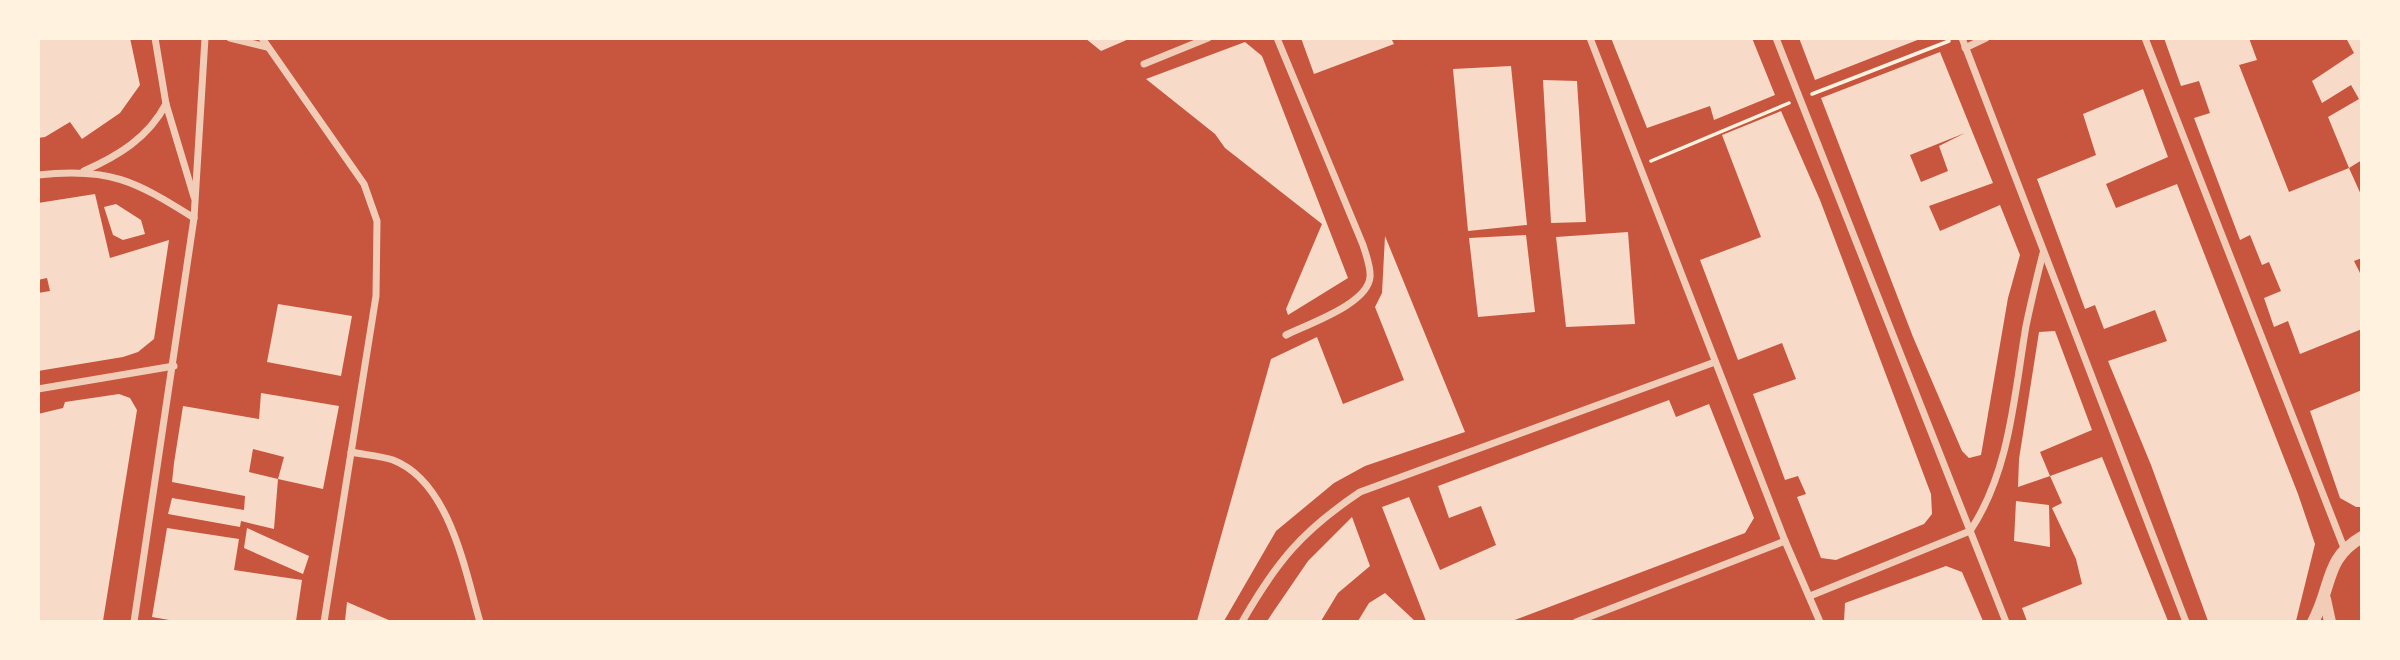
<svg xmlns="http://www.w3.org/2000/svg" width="2400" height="660" viewBox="0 0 2400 660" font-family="Quicksand,sans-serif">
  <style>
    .building { fill: #f7dbc8; fill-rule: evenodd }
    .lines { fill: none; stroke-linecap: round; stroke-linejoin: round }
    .path { stroke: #fff3e0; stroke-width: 3.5 }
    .minor { stroke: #f1ccb7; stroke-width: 7 }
    .tertiary { stroke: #f1ccb7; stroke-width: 12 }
  </style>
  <rect width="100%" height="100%" fill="#c8553d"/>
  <g class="building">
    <polygon points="38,38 130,38 140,85 120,113 82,139 70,122 45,137 38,138"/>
    <polygon points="1085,38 1129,38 1129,39 1101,51"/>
    <polygon points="1301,38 1391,38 1394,44 1314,74"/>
    <polygon points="1611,38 1752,38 1775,95 1714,120 1710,106 1647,128"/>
    <polygon points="1799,38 1920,38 1920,39 1815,80"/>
    <polygon points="2164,38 2249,38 2257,60 2239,65 2289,192 2349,168 2362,197 2362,258 2354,261 2362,277 2362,329 2300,354 2288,321 2274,327 2264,298 2281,291 2269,262 2262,265 2250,235 2240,240 2194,118 2210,113 2199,81 2181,86"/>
    <polygon points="2346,38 2362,38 2362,160 2349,168 2328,117 2359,99 2351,85 2322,103 2312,81 2354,53"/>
    <polygon points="1245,42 1262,56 1348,278 1288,315 1286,309 1322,224 1225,148 1215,134 1146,79"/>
    <path d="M1940,52L1993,183L1929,206L1940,231L2000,205L2020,255L2008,298L1981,455L1969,458L1962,451L1913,337L1821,98ZM1965,133L1939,146L1948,171L1921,182L1910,155Z"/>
    <polygon points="1511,66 1527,225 1468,231 1453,69"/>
    <polygon points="1543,80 1577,81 1586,222 1551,223"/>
    <polygon points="2143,89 2168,157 2106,184 2116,208 2177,184 2298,494 2315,544 2296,621 2208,621 2151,465 2108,361 2167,341 2155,310 2104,329 2095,305 2085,309 2037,179 2096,155 2083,114"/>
    <polygon points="1781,111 1820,200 1931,494 1932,514 1924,524 1836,560 1821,558 1797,497 1806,494 1798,476 1785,480 1753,394 1796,379 1782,343 1738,360 1700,260 1761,237 1722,135"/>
    <polygon points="95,194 110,258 169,240 154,339 138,352 123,357 38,371 38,293 50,291 47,278 38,280 38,203"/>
    <polygon points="116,204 141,220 145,234 123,240 113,235 104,207"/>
    <polygon points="1628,232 1635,324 1566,327 1556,237"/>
    <polygon points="1526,235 1535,312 1478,317 1469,238"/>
    <polygon points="1385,236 1465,432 1365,466 1334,483 1276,531 1224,621 1197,621 1271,359 1317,337 1343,404 1404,380 1375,307 1382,293"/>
    <polygon points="278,304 352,316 341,376 267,362"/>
    <polygon points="2055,331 2092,430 2040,452 2050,476 2018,487 2019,459 2039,332"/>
    <polygon points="2362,390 2362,507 2356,507 2340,498 2310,411"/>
    <polygon points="261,393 339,406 323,489 278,479 284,457 253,449 249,472 278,479 274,529 241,521 240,527 168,514 172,498 244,510 245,496 172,482 174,463 183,406 259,419"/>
    <polygon points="119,394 130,398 137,410 103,621 38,621 38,414 63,408 65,402"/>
    <polygon points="1669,400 1676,417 1709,404 1754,518 1745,533 1512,621 1426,621 1382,507 1409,497 1440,570 1496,545 1481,506 1449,518 1438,486"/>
    <polygon points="2102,457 2168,621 2027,621 2022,608 2082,584 2076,559 2052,508 2062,503 2050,476"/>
    <polygon points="2016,501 2049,505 2050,547 2014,541"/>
    <polygon points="1352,517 1370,566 1338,593 1321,621 1267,621 1308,561"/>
    <polygon points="167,528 239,539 234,570 302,580 296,621 175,621 152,617"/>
    <polygon points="247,528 309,556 303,574 244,548"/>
    <polygon points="1946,566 1962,572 1983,621 1844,621 1845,603"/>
    <polygon points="1385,593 1415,621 1358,621 1369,603"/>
    <polygon points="347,602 391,621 345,621"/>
  </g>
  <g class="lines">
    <g class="path">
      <polyline points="1812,94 1949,41"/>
      <polyline points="1651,161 1789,103"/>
    </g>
    <g class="minor">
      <polyline points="155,38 166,104 194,197"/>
      <polyline points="230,38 267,47"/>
      <polyline points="262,38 364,184 377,221 376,296 324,622"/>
      <path d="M1277,38L1363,245C1366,255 1371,267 1370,277C1368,304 1308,324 1286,335"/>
      <polyline points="1590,38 1785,541 1820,622"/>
      <polyline points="1776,38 2006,622"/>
      <polyline points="1962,38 2186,622"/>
      <polyline points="2145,38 2344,548"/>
      <polyline points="1965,48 1986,38"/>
      <polyline points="1144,64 1208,38"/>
      <path d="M84,171C118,156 148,138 166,104"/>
      <path d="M38,175C110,167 135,181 194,218"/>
      <polyline points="38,389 174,366"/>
      <path d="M351,452C365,455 381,456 393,460C450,482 465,571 480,622"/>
      <path d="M1970,531C2010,471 2014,396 2026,326C2031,302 2037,277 2043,253"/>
      <polyline points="1810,596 1970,531"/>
      <polyline points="134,622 194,218 205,38"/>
      <path d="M1242,622C1277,561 1302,531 1360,492L1715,362"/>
      <polyline points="1576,622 1785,541"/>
    </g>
    <g class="tertiary">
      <polyline points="2325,599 2330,622"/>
      <path d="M2313,622C2333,585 2324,559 2362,537"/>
    </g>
  </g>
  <rect width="2400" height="660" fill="none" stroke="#fff3e0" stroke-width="80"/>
</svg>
